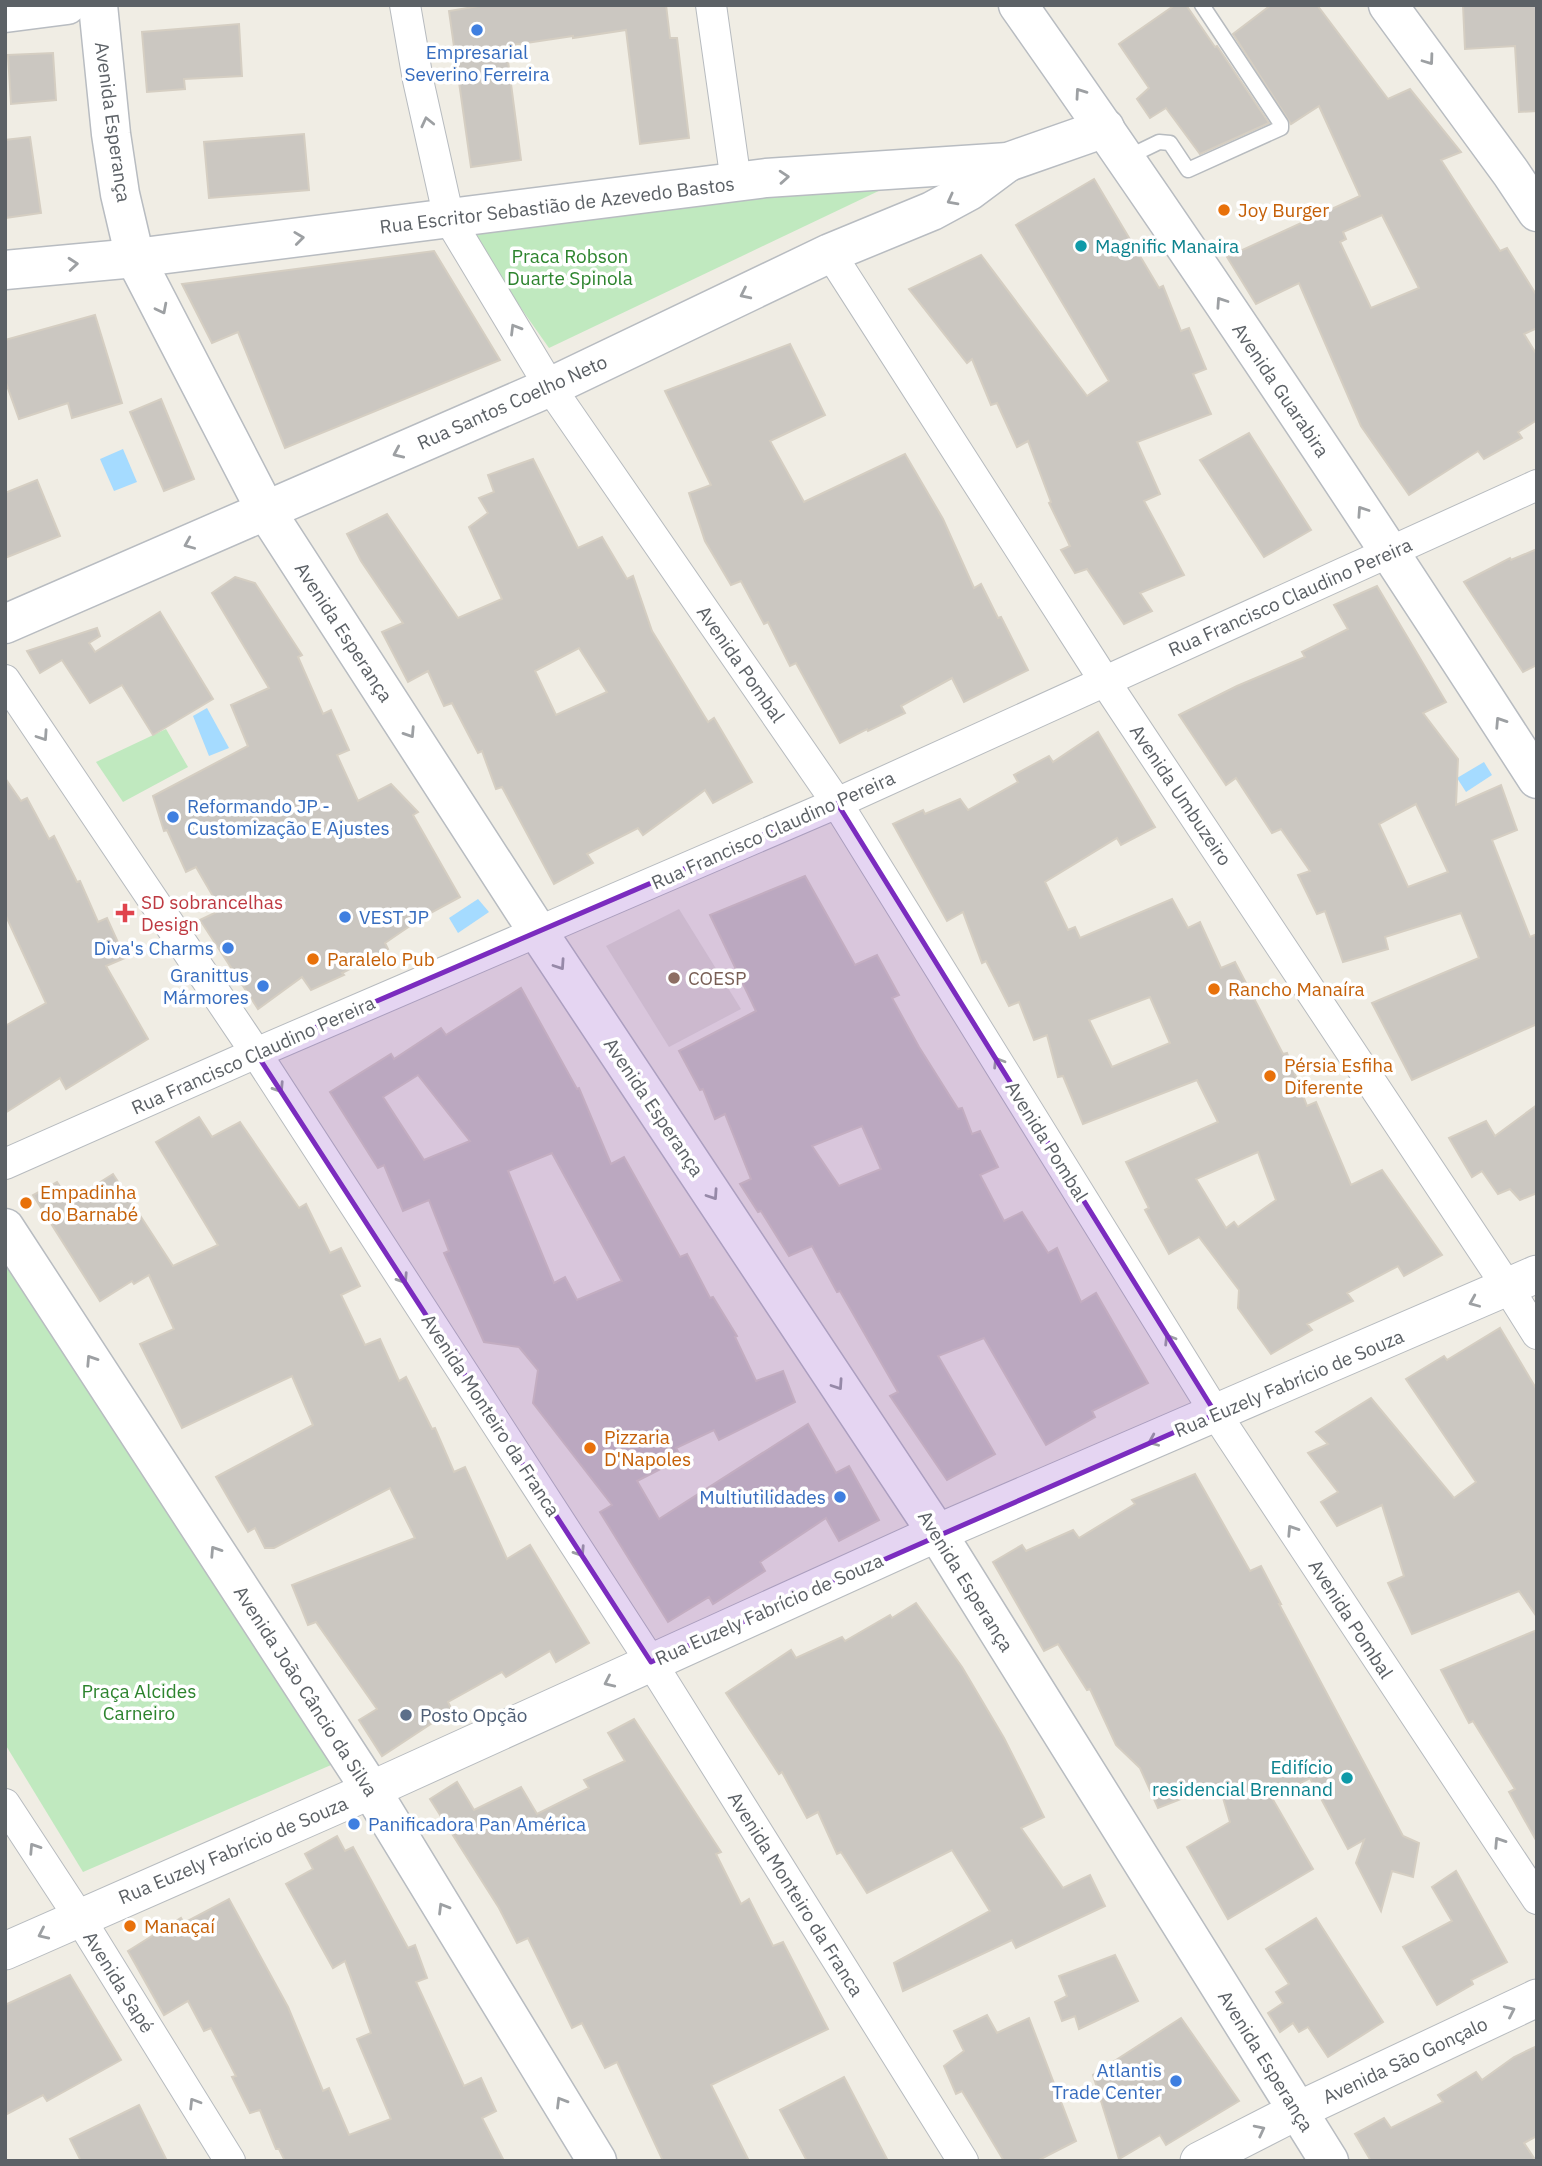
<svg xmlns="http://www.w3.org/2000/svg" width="1542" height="2166" viewBox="0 0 1542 2166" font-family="'IBM Plex Sans',sans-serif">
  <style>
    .education { fill: #e0dcd3 }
    .green { fill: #c0e9bf }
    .water { fill: #a5dbff }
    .building { fill: #cbc7c1; stroke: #d5cec2; stroke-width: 2; fill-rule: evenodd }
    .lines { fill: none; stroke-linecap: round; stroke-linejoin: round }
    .service-casing { stroke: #b7bbbf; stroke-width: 17 }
    .minor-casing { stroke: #b7bbbf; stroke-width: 32 }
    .tertiary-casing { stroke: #b7bbbf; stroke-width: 39 }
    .secondary-casing { stroke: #b8bcc1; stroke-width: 41 }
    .service { stroke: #fff; stroke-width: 14 }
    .minor { stroke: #fff; stroke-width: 30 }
    .tertiary { stroke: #fff; stroke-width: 37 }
    .secondary { stroke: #fff; stroke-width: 38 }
    .oneway { stroke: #9da0a3 }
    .marked { fill: #7b2cbf; fill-opacity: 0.2; stroke: #7b2cbf; stroke-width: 5; stroke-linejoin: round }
    .shop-dot { fill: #3f7fe0; stroke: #fff; stroke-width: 2.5 }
    .food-dot { fill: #e8710a; stroke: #fff; stroke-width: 2.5 }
    .culture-dot { fill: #0f9aa8; stroke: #fff; stroke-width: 2.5 }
    .health-dot { fill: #e0444e; stroke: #fff; stroke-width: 2.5 }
    .education-dot { fill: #8d6e63; stroke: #fff; stroke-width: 2.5 }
    .service-dot { fill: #5c6f8a; stroke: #fff; stroke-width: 2.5 }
    .labels { text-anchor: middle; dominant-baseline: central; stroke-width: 7; stroke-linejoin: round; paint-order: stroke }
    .shop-label { font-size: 19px; fill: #366cbe; stroke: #fff; text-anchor: end }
    .street-label { font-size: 19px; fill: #5c6166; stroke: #fff }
    .food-label { font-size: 19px; fill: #c56008; stroke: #fff; text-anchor: start }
    .culture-label { font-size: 19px; fill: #0d838f; stroke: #fff; text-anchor: start }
    .park-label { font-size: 19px; fill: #2d842e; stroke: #fff }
    .health-label { font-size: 19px; fill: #be3a42; stroke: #fff; text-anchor: start }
    .education-label { font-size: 19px; fill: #785e54; stroke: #fff; text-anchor: start }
    .service-label { font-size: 19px; fill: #4e5e75; stroke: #fff; text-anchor: start }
  </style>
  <rect width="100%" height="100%" fill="#f0ede4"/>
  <polygon class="education" points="679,909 741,1009 669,1047 606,946"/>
  <g class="green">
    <polygon points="908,177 549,348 454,213"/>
    <polygon points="166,729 188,767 123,802 96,762"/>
    <polygon points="5,1256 338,1762 83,1872 5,1744"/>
  </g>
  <g class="water">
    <polygon points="123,449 137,482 114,491 100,459"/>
    <polygon points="207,708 229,748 209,756 193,716"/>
    <polygon points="1484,762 1492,775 1466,792 1457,778"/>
    <polygon points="478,899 489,912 458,933 449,918"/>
  </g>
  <g class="building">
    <polygon points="485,5 666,5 670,38 677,38 689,138 640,144 626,30 573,38 573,36 506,46 521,160 471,167 449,11"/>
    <polygon points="1175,5 1186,5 1215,47 1217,46 1269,123 1200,154 1166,108 1150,118 1137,99 1149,88 1119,44"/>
    <path d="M1271,5H1317L1388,99L1410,89L1461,152L1441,160L1500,251L1507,248L1537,296V328L1524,334L1537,355V420L1518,432L1522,438L1484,459L1478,451L1409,495L1361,426L1299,283L1256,304L1227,257L1360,196L1319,106L1291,124L1233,34ZM1382,215L1419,288L1371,308L1340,242L1346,239L1343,232Z"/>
    <polygon points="1463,5 1537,5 1537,111 1519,112 1515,46 1465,49"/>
    <polygon points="239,24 242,76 184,79 185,89 147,92 142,32"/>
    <polygon points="53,53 56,100 11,104 8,55"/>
    <polygon points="304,134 309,190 209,198 204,142"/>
    <polygon points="30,137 41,213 5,218 5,140"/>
    <polygon points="1094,179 1159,288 1163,286 1181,331 1189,328 1206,369 1193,374 1211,414 1137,442 1160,494 1144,501 1184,575 1140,593 1152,611 1124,624 1087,569 1075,573 1061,550 1070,546 1049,503 1051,502 1028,441 1017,447 997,403 991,405 972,359 967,363 909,289 981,255 1087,396 1109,381 1016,225"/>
    <polygon points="434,251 500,360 285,448 238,332 212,343 182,284"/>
    <polygon points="95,315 122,403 72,418 68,403 19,419 5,380 5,340"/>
    <polygon points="790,344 825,415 770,441 804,502 905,454 943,519 974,588 981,584 998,618 1001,617 1028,670 964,702 952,678 901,706 905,713 868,731 867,729 840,743 796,663 790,666 768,622 764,624 741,581 731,585 705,541 689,493 711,485 665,391"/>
    <polygon points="161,399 194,479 164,491 130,412"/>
    <polygon points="1249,433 1311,530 1264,557 1200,460"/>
    <path d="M533,459L578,548L602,537L627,579L633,576L652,631L708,722L714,718L752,782L713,803L705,790L643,835L638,828L587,854L593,863L554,884L502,787L496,789L482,751L478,753L452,703L444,706L428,671L408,682L382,632L403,623L361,561L347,534L387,514L458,618L502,599L469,527L488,513L479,498L494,492L488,475ZM579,648L607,692L556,715L535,671Z"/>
    <polygon points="37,480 60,536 5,558 5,493"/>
    <polygon points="1537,549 1537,665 1523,672 1464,582 1510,558 1511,560"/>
    <polygon points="235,577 255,583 302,655 298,657 323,714 331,710 349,750 337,755 358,801 391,784 418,812 413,815 460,897 423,917 385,943 388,949 342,973 344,975 311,990 302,977 258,1009 200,920 221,910 196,867 186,872 167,830 164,831 153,796 248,746 231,705 269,688 212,593"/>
    <path d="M1377,586L1446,702L1423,713L1458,759L1456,805L1501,785L1517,830L1492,840L1530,937L1537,934V1024L1412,1080L1372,1003L1479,958L1461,913L1385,937L1388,949L1343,962L1325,911L1317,914L1298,875L1310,871L1281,829L1272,833L1236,778L1226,785L1179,715L1237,686L1305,657L1302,652L1348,629L1334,605ZM1416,804L1448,872L1408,887L1379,824Z"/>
    <polygon points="160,612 213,699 153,735 122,685 90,703 62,660 40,673 27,651 97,628 100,636 89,643 95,652"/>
    <path d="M1098,732L1155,827L1121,845L1117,838L1045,882L1068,930L1075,927L1080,938L1172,899L1188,928L1200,922L1221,968L1235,962L1283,1054L1287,1053L1307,1106L1316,1102L1351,1185L1382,1170L1442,1255L1404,1276L1398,1266L1347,1293L1353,1301L1307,1324L1312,1330L1271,1354L1238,1308L1239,1290L1199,1237L1169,1254L1145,1210L1149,1208L1126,1162L1218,1122L1197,1080L1083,1124L1063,1076L1058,1077L1047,1035L1034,1040L1019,1002L1009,1006L986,961L982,963L963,912L947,921L893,824L923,810L925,814L960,799L968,810L1018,782L1014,775L1049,756L1053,762ZM1150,997L1170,1043L1112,1067L1089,1020ZM1258,1152L1276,1200L1238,1227L1234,1222L1226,1228L1196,1179Z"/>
    <polygon points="5,778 21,801 27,798 49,839 54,836 77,882 80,881 98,922 107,918 125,958 106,966 148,1039 66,1089 60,1078 5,1113 5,1026 46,1003 5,914"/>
    <path d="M805,876L855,965L877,955L899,995L892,998L919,1047L958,1109L962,1108L972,1134L980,1131L998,1167L980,1175L1004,1221L1022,1212L1048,1253L1057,1248L1081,1302L1096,1293L1148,1383L1092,1411L1095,1417L1046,1445L984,1338L938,1356L995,1454L947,1480L890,1396L898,1392L840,1291L837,1292L812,1246L789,1256L761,1211L758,1212L740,1184L751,1179L725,1114L715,1119L703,1089L700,1090L679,1051L756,1011L710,915ZM862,1126L881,1169L839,1186L812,1146Z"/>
    <path d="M521,988L577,1089L579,1088L611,1164L624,1157L680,1257L687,1254L710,1298L713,1297L737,1336L735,1337L756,1381L783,1371L795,1402L719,1440L714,1430L676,1448L682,1458L637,1481L659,1519L808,1424L836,1473L849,1466L879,1520L839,1541L826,1518L760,1562L765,1571L713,1604L709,1597L668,1622L600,1512L612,1505L533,1403L538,1370L519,1347L484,1342L444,1253L449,1251L429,1200L403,1211L384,1165L378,1168L330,1092L391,1054L394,1059L441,1028L446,1035ZM418,1075L470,1141L424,1160L383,1097ZM552,1153L622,1281L577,1300L565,1277L554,1283L508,1171Z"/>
    <polygon points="1537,1105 1537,1193 1520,1200 1510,1189 1498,1194 1482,1171 1472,1177 1449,1138 1486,1121 1495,1136"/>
    <polygon points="199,1117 212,1137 240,1122 299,1208 306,1204 330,1253 341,1248 360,1286 341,1295 365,1345 380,1339 399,1381 406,1377 432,1429 435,1428 454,1472 465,1467 507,1559 530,1545 589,1643 556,1662 550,1651 506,1677 502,1672 448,1702 452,1710 382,1756 359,1720 377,1709 316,1622 308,1625 292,1585 415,1538 390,1488 274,1548 265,1548 255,1528 248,1532 216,1477 313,1425 292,1376 182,1428 140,1344 174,1329 149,1275 134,1284 132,1281 100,1301 33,1195 57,1182 70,1201 113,1174 173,1266 218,1245 156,1142"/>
    <polygon points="1500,1328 1537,1390 1537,1617 1519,1591 1412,1634 1388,1583 1404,1576 1382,1505 1337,1526 1321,1502 1338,1492 1308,1453 1328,1444 1316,1432 1371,1398 1454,1498 1476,1482 1406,1379 1444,1356 1447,1360"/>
    <polygon points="1195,1474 1250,1571 1261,1566 1281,1604 1279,1604 1403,1836 1419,1843 1413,1877 1392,1871 1381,1911 1356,1863 1364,1840 1348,1849 1310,1778 1272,1798 1313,1869 1228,1919 1187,1847 1230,1822 1219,1784 1158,1808 1140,1768 1116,1745 1090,1689 1087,1690 1058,1644 1044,1651 993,1562 1022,1545 1026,1551 1073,1530 1079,1538 1135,1504 1132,1500"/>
    <polygon points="916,1603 962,1667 1004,1738 1044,1817 1021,1828 1063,1888 1090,1875 1105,1906 1016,1948 1012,1940 903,1991 894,1963 990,1911 952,1850 867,1893 841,1852 837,1854 818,1812 807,1818 782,1772 779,1774 726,1693 791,1650 796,1658 842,1637 845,1641 890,1615 892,1618"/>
    <polygon points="1537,1630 1537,1842 1509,1792 1515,1789 1473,1721 1469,1723 1441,1670"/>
    <polygon points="634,1719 721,1852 716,1854 741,1904 749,1899 773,1946 783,1942 828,2029 711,2085 749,2161 663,2161 617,2062 605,2068 582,2023 572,2028 528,1938 517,1943 499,1908 430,1799 457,1782 474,1810 521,1787 537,1814 589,1788 584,1780 625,1761 608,1733"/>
    <polygon points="337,1836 345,1851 353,1847 408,1948 415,1945 427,1978 416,1982 464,2086 481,2078 496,2111 482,2118 504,2161 285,2161 279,2149 276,2149 260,2110 250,2113 232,2077 236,2076 211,2028 204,2031 188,2001 164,2015 128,1951 181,1918 184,1923 229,1899 288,2007 323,2091 329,2088 349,2135 391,2119 357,2039 371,2033 345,1961 333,1968 286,1884 313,1869 305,1854"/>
    <polygon points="1456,1871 1507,1962 1471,1980 1473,1984 1437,2005 1403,1947 1452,1921 1432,1887"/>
    <polygon points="1316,1918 1383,2022 1328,2057 1308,2027 1299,2032 1293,2023 1280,2032 1268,2013 1283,2003 1276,1992 1289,1984 1266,1949"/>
    <polygon points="1115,1955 1138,2001 1079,2029 1075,2016 1062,2021 1055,2002 1067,1996 1059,1976"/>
    <polygon points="70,1975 121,2060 47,2101 43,2095 5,2115 5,2005"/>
    <polygon points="987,2015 997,2033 1029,2018 1076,2141 1037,2161 1004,2161 962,2091 956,2094 944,2066 964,2051 954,2031"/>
    <polygon points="1181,2018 1239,2101 1166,2145 1160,2135 1119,2159 1093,2075"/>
    <polygon points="1537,2046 1537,2136 1524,2143 1536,2161 1371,2161 1355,2134 1384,2118 1391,2128 1443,2102 1438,2095 1476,2072 1482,2080 1514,2057"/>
    <polygon points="844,2077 888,2161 807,2161 780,2110"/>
    <polygon points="139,2105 167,2161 81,2161 70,2139"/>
  </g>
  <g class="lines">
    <defs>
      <polyline id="service" points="1126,158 1159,142 1170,143 1188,170 1281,128 1281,124 1202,5"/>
      <g id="minor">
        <polyline points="405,5 418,80 449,219 550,387 837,803 1216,1414 1537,1899"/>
        <polyline points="711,5 736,182"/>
        <polyline points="830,253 1104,680 1508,1288 1537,1334"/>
        <polyline points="5,680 256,1053 651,1662 963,2161"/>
        <polyline points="5,1164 256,1053 837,803 1537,485"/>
        <polyline points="5,1804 79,1917 230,2161"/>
      </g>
      <g id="tertiary">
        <polyline points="5,1951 371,1790 937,1533 1537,1274"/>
        <polyline points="1199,2161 1297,2111 1537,1998"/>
      </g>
      <g id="secondary">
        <polyline points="98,5 111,134 120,194 135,258 266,511 538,932 937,1533 1329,2161"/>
        <path d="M1018,5C1197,259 1369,518 1537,779"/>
        <polyline points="1388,5 1511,173 1537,212"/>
        <polyline points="5,13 67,5"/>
        <polyline points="5,270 135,258 766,178 1008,162 1105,128"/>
        <polyline points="5,624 550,387 830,253 932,211 969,191 1008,162"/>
        <polyline points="5,1228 371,1790 597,2161"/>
      </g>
    </defs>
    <use href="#service" class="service-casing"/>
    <use href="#minor" class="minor-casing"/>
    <use href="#tertiary" class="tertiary-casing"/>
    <use href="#secondary" class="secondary-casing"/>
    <use href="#service" class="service"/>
    <use href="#minor" class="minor"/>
    <use href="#tertiary" class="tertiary"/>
    <use href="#secondary" class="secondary"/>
  </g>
  <defs><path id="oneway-chevron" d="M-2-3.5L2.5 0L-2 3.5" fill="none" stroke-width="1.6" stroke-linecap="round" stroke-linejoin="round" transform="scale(1.75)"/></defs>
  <g class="oneway">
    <use href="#oneway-chevron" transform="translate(1429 60) rotate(54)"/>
    <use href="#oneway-chevron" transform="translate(1080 93) rotate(-125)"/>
    <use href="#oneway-chevron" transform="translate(427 122) rotate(-103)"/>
    <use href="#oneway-chevron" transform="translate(784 177) rotate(-4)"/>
    <use href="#oneway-chevron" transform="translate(952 200) rotate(152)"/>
    <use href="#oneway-chevron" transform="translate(299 238) rotate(-7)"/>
    <use href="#oneway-chevron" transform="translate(73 264) rotate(-5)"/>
    <use href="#oneway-chevron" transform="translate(745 294) rotate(154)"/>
    <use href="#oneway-chevron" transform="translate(1221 302) rotate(-124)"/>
    <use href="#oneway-chevron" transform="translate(162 309) rotate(63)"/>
    <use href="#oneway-chevron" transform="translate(515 329) rotate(-121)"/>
    <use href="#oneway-chevron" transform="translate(398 453) rotate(156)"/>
    <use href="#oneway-chevron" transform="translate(1362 511) rotate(-124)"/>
    <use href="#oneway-chevron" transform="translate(189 544) rotate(157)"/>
    <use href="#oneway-chevron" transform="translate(1500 722) rotate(-123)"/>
    <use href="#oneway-chevron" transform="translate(410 733) rotate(57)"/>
    <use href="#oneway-chevron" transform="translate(43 736) rotate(56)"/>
    <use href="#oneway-chevron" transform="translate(560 965) rotate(56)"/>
    <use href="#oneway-chevron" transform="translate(998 1062) rotate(-122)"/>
    <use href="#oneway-chevron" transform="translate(279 1088) rotate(57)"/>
    <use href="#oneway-chevron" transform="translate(713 1195) rotate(56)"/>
    <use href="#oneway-chevron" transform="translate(403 1279) rotate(57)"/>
    <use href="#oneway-chevron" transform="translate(1474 1302) rotate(157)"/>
    <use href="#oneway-chevron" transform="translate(1169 1339) rotate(-122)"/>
    <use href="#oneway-chevron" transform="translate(91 1360) rotate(-123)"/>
    <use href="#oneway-chevron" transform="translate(838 1385) rotate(56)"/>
    <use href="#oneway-chevron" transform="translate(1153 1441) rotate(157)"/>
    <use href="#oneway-chevron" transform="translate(1292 1530) rotate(-123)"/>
    <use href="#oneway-chevron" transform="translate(215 1551) rotate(-123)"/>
    <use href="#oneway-chevron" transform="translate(580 1552) rotate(57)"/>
    <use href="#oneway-chevron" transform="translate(609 1682) rotate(155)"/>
    <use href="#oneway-chevron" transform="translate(1499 1842) rotate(-123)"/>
    <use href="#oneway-chevron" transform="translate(34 1848) rotate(-123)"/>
    <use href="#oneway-chevron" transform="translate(443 1908) rotate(-121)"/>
    <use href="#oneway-chevron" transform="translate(43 1934) rotate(155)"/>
    <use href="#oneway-chevron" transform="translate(1510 2011) rotate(-25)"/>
    <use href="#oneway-chevron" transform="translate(561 2102) rotate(-121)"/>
    <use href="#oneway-chevron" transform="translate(194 2103) rotate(-122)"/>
    <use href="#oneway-chevron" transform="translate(1260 2130) rotate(-27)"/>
  </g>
  <path class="marked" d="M837,803L1216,1414L651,1662L256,1053Z"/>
  <g class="shop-dot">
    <circle cx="477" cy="30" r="7"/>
    <circle cx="173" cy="817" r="7"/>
    <circle cx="345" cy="917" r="7"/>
    <circle cx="228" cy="948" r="7"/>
    <circle cx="263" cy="986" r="7"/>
    <circle cx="840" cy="1497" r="7"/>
    <circle cx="354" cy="1824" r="7"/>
    <circle cx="1176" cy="2081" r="7"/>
  </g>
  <g class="food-dot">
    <circle cx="1224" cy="210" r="7"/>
    <circle cx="313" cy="959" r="7"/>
    <circle cx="1214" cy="989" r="7"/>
    <circle cx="1270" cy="1076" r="7"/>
    <circle cx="26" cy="1203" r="7"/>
    <circle cx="590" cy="1448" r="7"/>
    <circle cx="130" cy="1926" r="7"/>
  </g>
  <g class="culture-dot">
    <circle cx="1081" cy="246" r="7"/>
    <circle cx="1347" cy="1778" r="7"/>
  </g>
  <path class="health-dot" d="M121.5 902.5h7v7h7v7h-7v7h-7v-7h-7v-7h7z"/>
  <circle class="education-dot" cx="674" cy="978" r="7"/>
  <circle class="service-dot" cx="406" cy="1715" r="7"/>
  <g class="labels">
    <g class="shop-label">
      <text x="477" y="52" text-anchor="middle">Empresarial<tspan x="477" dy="22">Severino Ferreira</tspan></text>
      <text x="187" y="806" text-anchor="start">Reformando JP -<tspan x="187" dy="22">Customização E Ajustes</tspan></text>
      <text x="359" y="917" text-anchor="start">VEST JP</text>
      <text x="214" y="948">Diva's Charms</text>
      <text x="249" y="975">Granittus<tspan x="249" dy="22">Mármores</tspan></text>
      <text x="826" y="1497">Multiutilidades</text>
      <text x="368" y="1824" text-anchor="start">Panificadora Pan América</text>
      <text x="1162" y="2070">Atlantis<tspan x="1162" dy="22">Trade Center</tspan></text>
    </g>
    <g class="street-label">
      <text transform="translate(113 122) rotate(82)">Avenida Esperança</text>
      <text transform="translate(557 205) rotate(-7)">Rua Escritor Sebastião de Azevedo Bastos</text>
      <text transform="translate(1281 390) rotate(56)">Avenida Guarabira</text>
      <text transform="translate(512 402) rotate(-24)">Rua Santos Coelho Neto</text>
      <text transform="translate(1290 597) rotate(-24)">Rua Francisco Claudino Pereira</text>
      <text transform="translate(344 632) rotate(57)">Avenida Esperança</text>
      <text transform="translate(741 664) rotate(55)">Avenida Pombal</text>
      <text transform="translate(1181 795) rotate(56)">Avenida Umbuzeiro</text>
      <text transform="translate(773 830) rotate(-24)">Rua Francisco Claudino Pereira</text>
      <text transform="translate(253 1055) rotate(-24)">Rua Francisco Claudino Pereira</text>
      <text transform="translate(654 1107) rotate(56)">Avenida Esperança</text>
      <text transform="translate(1047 1141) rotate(58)">Avenida Pombal</text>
      <text transform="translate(1289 1383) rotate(-23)">Rua Euzely Fabrício de Souza</text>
      <text transform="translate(491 1415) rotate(57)">Avenida Monteiro da Franca</text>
      <text transform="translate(966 1581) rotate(58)">Avenida Esperança</text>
      <text transform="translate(769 1609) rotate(-24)">Rua Euzely Fabrício de Souza</text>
      <text transform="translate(1351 1619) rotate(57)">Avenida Pombal</text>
      <text transform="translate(306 1691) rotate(57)">Avenida João Câncio da Silva</text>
      <text transform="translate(233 1850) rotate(-23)">Rua Euzely Fabrício de Souza</text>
      <text transform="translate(796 1894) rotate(58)">Avenida Monteiro da Franca</text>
      <text transform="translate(119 1982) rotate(58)">Avenida Sapé</text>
      <text transform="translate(1405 2060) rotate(-25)">Avenida São Gonçalo</text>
      <text transform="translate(1266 2061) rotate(58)">Avenida Esperança</text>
    </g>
    <g class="food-label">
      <text x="1238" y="210">Joy Burger</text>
      <text x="327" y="959">Paralelo Pub</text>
      <text x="1228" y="989">Rancho Manaíra</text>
      <text x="1284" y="1065">Pérsia Esfiha<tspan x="1284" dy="22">Diferente</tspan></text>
      <text x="40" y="1192">Empadinha<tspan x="40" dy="22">do Barnabé</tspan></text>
      <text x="604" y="1437">Pizzaria<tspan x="604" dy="22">D'Napoles</tspan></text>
      <text x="144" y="1926">Manaçaí</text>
    </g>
    <g class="culture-label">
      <text x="1095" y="246">Magnific Manaira</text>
      <text x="1333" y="1767" text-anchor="end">Edifício<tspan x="1333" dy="22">residencial Brennand</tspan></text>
    </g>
    <g class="park-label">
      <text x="570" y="256">Praca Robson<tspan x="570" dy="22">Duarte Spinola</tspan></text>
      <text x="139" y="1691">Praça Alcides<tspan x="139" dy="22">Carneiro</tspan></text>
    </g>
    <g class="health-label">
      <text x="141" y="902">SD sobrancelhas<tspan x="141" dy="22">Design</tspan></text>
    </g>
    <g class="education-label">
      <text x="688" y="978">COESP</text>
    </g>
    <g class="service-label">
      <text x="420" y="1715">Posto Opção</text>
    </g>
  </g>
  <rect width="1542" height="2166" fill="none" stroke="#5c6166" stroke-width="14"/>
</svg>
